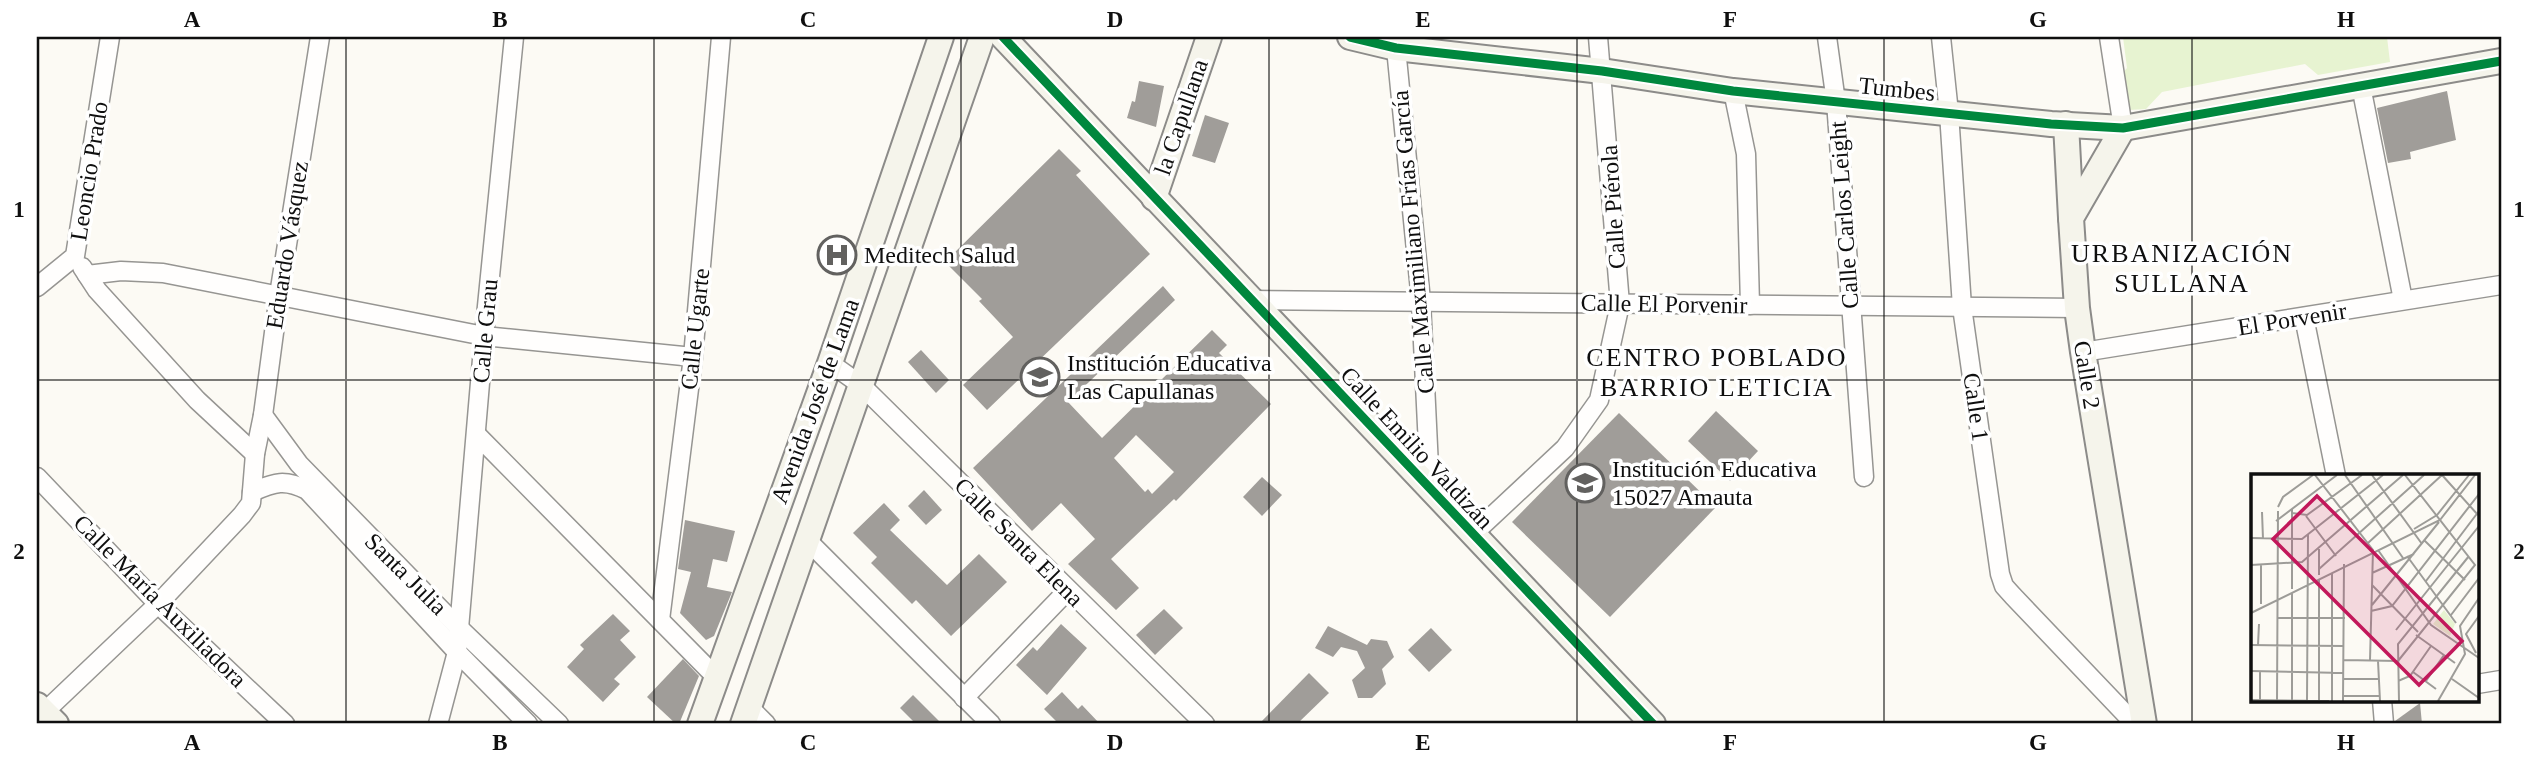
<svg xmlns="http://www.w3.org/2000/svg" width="2538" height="761" viewBox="0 0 2538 761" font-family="Georgia,serif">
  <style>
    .green { fill: #e7f3d1 }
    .building { fill: #a09d99; fill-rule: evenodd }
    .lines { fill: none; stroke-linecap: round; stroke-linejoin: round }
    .street-casing { stroke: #969592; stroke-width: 21 }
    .secondary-casing { stroke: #8c8b89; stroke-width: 28 }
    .street { stroke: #fffefd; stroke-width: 18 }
    .secondary { stroke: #f5f4eb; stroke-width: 24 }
    .cycleway-casing { stroke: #fff; stroke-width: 13 }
    .cycleway { stroke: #00873e; stroke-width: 9 }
    .grid { fill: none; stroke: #0f0f0f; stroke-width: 2; stroke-opacity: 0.55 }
    .labels { text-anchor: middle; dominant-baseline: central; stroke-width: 7; stroke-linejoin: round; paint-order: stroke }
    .street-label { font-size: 24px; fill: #0f0f0f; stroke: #fff }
    .poi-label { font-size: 24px; fill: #0f0f0f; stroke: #fff; text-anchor: start }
    .neighbourhood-label { font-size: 26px; letter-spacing: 2px; fill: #0f0f0f; stroke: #fff }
    .inset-road { fill: none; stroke: #9d9c98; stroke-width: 2 }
    .view { fill: #c2185b; fill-opacity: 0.15; stroke: #c2185b; stroke-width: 3.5 }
    .inset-edge { fill: none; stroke: #0f0f0f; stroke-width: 3.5 }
    .neatline { fill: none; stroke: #0f0f0f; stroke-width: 2.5 }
    .grid-label { font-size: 23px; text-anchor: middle; font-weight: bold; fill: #0f0f0f }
  </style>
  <rect width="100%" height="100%" fill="#fcfaf4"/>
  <polygon class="green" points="2123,37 2387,37 2390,62 2318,75 2305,64 2162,92 2146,109 2129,110 2118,78 2127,68"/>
  <g class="building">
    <polygon points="1139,81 1164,86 1156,127 1127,118 1132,101 1135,102"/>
    <polygon points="2447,91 2456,140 2410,152 2411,159 2388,163 2377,108"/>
    <polygon points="1205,115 1229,123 1215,163 1192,156"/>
    <polygon points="1059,149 1081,171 1076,175 1150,254 987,410 963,385 1013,337 979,301 982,299 945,262"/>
    <path d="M1163,286L1175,300L1068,402L1102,438L1212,330L1227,345L1219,353L1271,404L1176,501L1174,499L1111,559L1139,588L1116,610L1068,564L1095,539L1061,503L1032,531L973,468ZM1136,435L1174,472L1152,494L1148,489L1145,492L1114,458Z"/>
    <polygon points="921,350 949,380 936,393 908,362"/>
    <polygon points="1716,411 1758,451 1730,481 1688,441"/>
    <polygon points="1619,413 1716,507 1610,617 1512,522"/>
    <polygon points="1262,477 1282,495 1262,516 1243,497"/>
    <polygon points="924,490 942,510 926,525 908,506"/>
    <polygon points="884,503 900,520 890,530 947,585 979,554 1007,582 951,636 916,600 912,604 871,563 877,557 853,533"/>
    <polygon points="685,520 735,531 727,562 713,559 707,587 732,592 714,636 706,640 680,613 691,572 678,569"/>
    <polygon points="1164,609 1183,628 1155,655 1136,635"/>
    <polygon points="613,614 630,631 620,640 636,657 614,679 620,684 603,702 567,667 584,649 580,645"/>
    <polygon points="1061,624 1087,648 1047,695 1016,665 1033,647 1037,651"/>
    <polygon points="1328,626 1367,645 1371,639 1387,641 1394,657 1382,669 1386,684 1372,698 1358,698 1352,680 1365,668 1357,651 1341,647 1333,657 1315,648"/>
    <polygon points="1431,628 1452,650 1429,672 1408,650"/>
    <polygon points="683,659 699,676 679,724 676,724 647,697"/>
    <polygon points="1309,673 1329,693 1297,724 1259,724"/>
    <polygon points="1062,692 1078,709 1082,705 1100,724 1059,724 1044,709"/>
    <polygon points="913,695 942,724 916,724 900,708"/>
    <polygon points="2420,703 2422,724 2395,724 2395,721"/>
  </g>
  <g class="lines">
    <defs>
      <g id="street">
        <polyline points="1827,37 1836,102 1864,477"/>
        <polyline points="1941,37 1949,113 1962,307 2000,574 2004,586 2013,596 2135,724"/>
        <polyline points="2109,37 2123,128"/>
        <polyline points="1395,38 1421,301 1430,488"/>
        <polyline points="2361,86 2403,300"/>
        <polyline points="1733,91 1746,154 1750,305"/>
        <polyline points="82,267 97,290 197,400 255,454"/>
        <polyline points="87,275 121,271 163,273 484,336 693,357"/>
        <polyline points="37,287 75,256 110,37"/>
        <polyline points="1251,300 2077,308"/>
        <polyline points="2304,317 2336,476"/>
        <polyline points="2083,352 2501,285"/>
        <polyline points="830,363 861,385 1205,724"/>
        <polyline points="263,415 299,464 457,626 559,724"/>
        <polyline points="477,435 716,677"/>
        <polyline points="37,477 158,604 285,724"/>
        <path d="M252,492C275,482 285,479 307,490L457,652L528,724"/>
        <polyline points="1473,534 1565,448 1599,400 1620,304 1598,37"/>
        <polyline points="807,540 991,724"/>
        <polyline points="660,620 693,357 721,37"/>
        <polyline points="2477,684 2501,680"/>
        <polyline points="964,698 1068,590"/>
        <polyline points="2382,700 2384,724"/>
        <polyline points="749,707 766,724"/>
        <polyline points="37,719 158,604 242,515 251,503 255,454 263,415 279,295 320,37"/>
        <polyline points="438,724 457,652 484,336 514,37"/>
      </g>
      <g id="secondary">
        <polyline points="1003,37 1653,724"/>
        <polyline points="1350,37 1396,48 1602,71 1733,91 2051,124 2123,128 2501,61"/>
        <polyline points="2066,124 2071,218"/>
        <polyline points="2123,128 2071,218 2077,308 2083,352 2144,724"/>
        <polyline points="1154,198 1209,37"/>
        <polyline points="37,705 56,724"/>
        <polyline points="700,724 830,363 941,37"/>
        <polyline points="743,724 982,37"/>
      </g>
    </defs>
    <use href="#street" class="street-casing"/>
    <use href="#secondary" class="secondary-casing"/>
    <use href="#street" class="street"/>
    <use href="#secondary" class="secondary"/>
    <defs>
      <g id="cycleway">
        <polyline points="1003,37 1653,724"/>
        <polyline points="1350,37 1396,48 1602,71 1733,91 2051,124 2123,128 2501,61"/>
      </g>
    </defs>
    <use href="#cycleway" class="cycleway-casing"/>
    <use href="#cycleway" class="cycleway"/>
  </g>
  <path class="grid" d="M346,37V724M654,37V724M961,37V724M1269,37V724M1577,37V724M1884,37V724M2192,37V724M37,380H2501"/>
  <defs>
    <symbol id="hospital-ring" viewBox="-11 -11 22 22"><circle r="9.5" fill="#fff" stroke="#62615f" stroke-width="1.5"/><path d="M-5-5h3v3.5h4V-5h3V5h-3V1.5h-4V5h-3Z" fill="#62615f"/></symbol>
    <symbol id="school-ring" viewBox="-11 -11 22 22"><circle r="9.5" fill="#fff" stroke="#62615f" stroke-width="1.5"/><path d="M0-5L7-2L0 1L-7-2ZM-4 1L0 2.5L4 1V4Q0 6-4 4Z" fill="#62615f"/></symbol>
  </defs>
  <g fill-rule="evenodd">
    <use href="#hospital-ring" x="815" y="233" width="44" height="44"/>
    <use href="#school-ring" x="1018" y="355" width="44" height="44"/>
    <use href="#school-ring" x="1563" y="461" width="44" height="44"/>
  </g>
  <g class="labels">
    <g class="street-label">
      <text transform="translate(1897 89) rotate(6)">Tumbes</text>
      <text transform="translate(1181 117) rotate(-71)">la Capullana</text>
      <text transform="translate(89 171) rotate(-81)">Leoncio Prado</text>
      <text transform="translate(1613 207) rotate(-94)">Calle Piérola</text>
      <text transform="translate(1844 215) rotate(-94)">Calle Carlos Leight</text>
      <text transform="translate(1413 242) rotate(-95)">Calle Maximiliano Frías García</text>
      <text transform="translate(287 245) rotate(-81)">Eduardo Vásquez</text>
      <text transform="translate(1664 304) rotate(1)">Calle El Porvenir</text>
      <text transform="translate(2292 319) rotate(-9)">El Porvenir</text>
      <text transform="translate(695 329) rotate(-84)">Calle Ugarte</text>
      <text transform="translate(485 331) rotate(-85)">Calle Grau</text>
      <text transform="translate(2087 375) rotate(81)">Calle 2</text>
      <text transform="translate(815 401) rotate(-70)">Avenida José de Lama</text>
      <text transform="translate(1976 407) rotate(82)">Calle 1</text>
      <text transform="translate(1417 448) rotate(47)">Calle Emilio Valdizán</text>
      <text transform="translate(1019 542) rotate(45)">Calle Santa Elena</text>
      <text transform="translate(406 574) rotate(45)">Santa Julia</text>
      <text transform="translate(160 601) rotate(45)">Calle María Auxiliadora</text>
    </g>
    <g class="poi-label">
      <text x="864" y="255">Meditech Salud</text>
      <text x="1067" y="363">Institución Educativa<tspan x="1067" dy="28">Las Capullanas</tspan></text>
      <text x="1612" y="469">Institución Educativa<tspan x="1612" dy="28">15027 Amauta</tspan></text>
    </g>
    <g class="neighbourhood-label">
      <text x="2182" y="253">URBANIZACIÓN<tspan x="2182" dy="30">SULLANA</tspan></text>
      <text x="1717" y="357">CENTRO POBLADO<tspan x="1717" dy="30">BARRIO LETICIA</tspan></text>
    </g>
  </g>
  <g transform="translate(2251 474)">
    <rect width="228" height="228" fill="#fcfaf4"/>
    <path d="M193,136L204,150L199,162L182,150Z" fill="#e7f3d1"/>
    <path class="inset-road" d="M64,1L122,76L119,186M94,1L152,84M121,1L171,70M191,1L227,41M27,33L32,23L62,1M41,35V115M11,38L12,65M41,39L56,41L111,1M55,42L85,82M25,47L86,1M163,55L186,41L218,1M0,64L51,65L132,1M174,67L214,106M117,69L191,1M228,72V94M127,76L180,151L228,184M156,82L205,149M0,91L51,88L152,1M10,91V130M68,95L173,1M121,99L163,80M68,101V75M175,107L228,37M121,111L167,158M121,131L188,48M120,137L141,132L228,20M0,139L189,46L224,1M200,141L228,104M27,144H94M145,156L228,52M165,161L204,189M0,171L93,172M7,171L8,150M225,179L215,160L228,142M93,186L147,187M127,187L129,227M147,187L224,91L154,1M0,197L92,199M162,198L185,215M92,205H127M201,205L228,224M147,207L159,202L180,172M175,207L193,181M92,222H129M0,226L78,227M9,227V198M26,227L27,37M41,227V119M56,227L57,60M68,227V106M81,227V100M92,227L93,90M148,227L147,170L218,82M187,227L214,180L209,152L228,124"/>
    <path class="view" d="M66,22L211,167L168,211L22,65Z"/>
    <rect width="228" height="228" class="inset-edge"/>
  </g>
  <rect width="2538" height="761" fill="none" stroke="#ffffff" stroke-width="77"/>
  <rect x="38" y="38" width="2462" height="684" class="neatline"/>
  <g class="grid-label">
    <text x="192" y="27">A</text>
    <text x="500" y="27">B</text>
    <text x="808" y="27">C</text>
    <text x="1115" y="27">D</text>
    <text x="1423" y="27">E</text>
    <text x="1730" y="27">F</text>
    <text x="2038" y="27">G</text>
    <text x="2346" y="27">H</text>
    <text x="19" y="217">1</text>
    <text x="2519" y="217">1</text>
    <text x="19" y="559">2</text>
    <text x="2519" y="559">2</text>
    <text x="192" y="750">A</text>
    <text x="500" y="750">B</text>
    <text x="808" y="750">C</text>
    <text x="1115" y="750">D</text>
    <text x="1423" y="750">E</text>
    <text x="1730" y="750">F</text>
    <text x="2038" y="750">G</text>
    <text x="2346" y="750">H</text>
  </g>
</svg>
